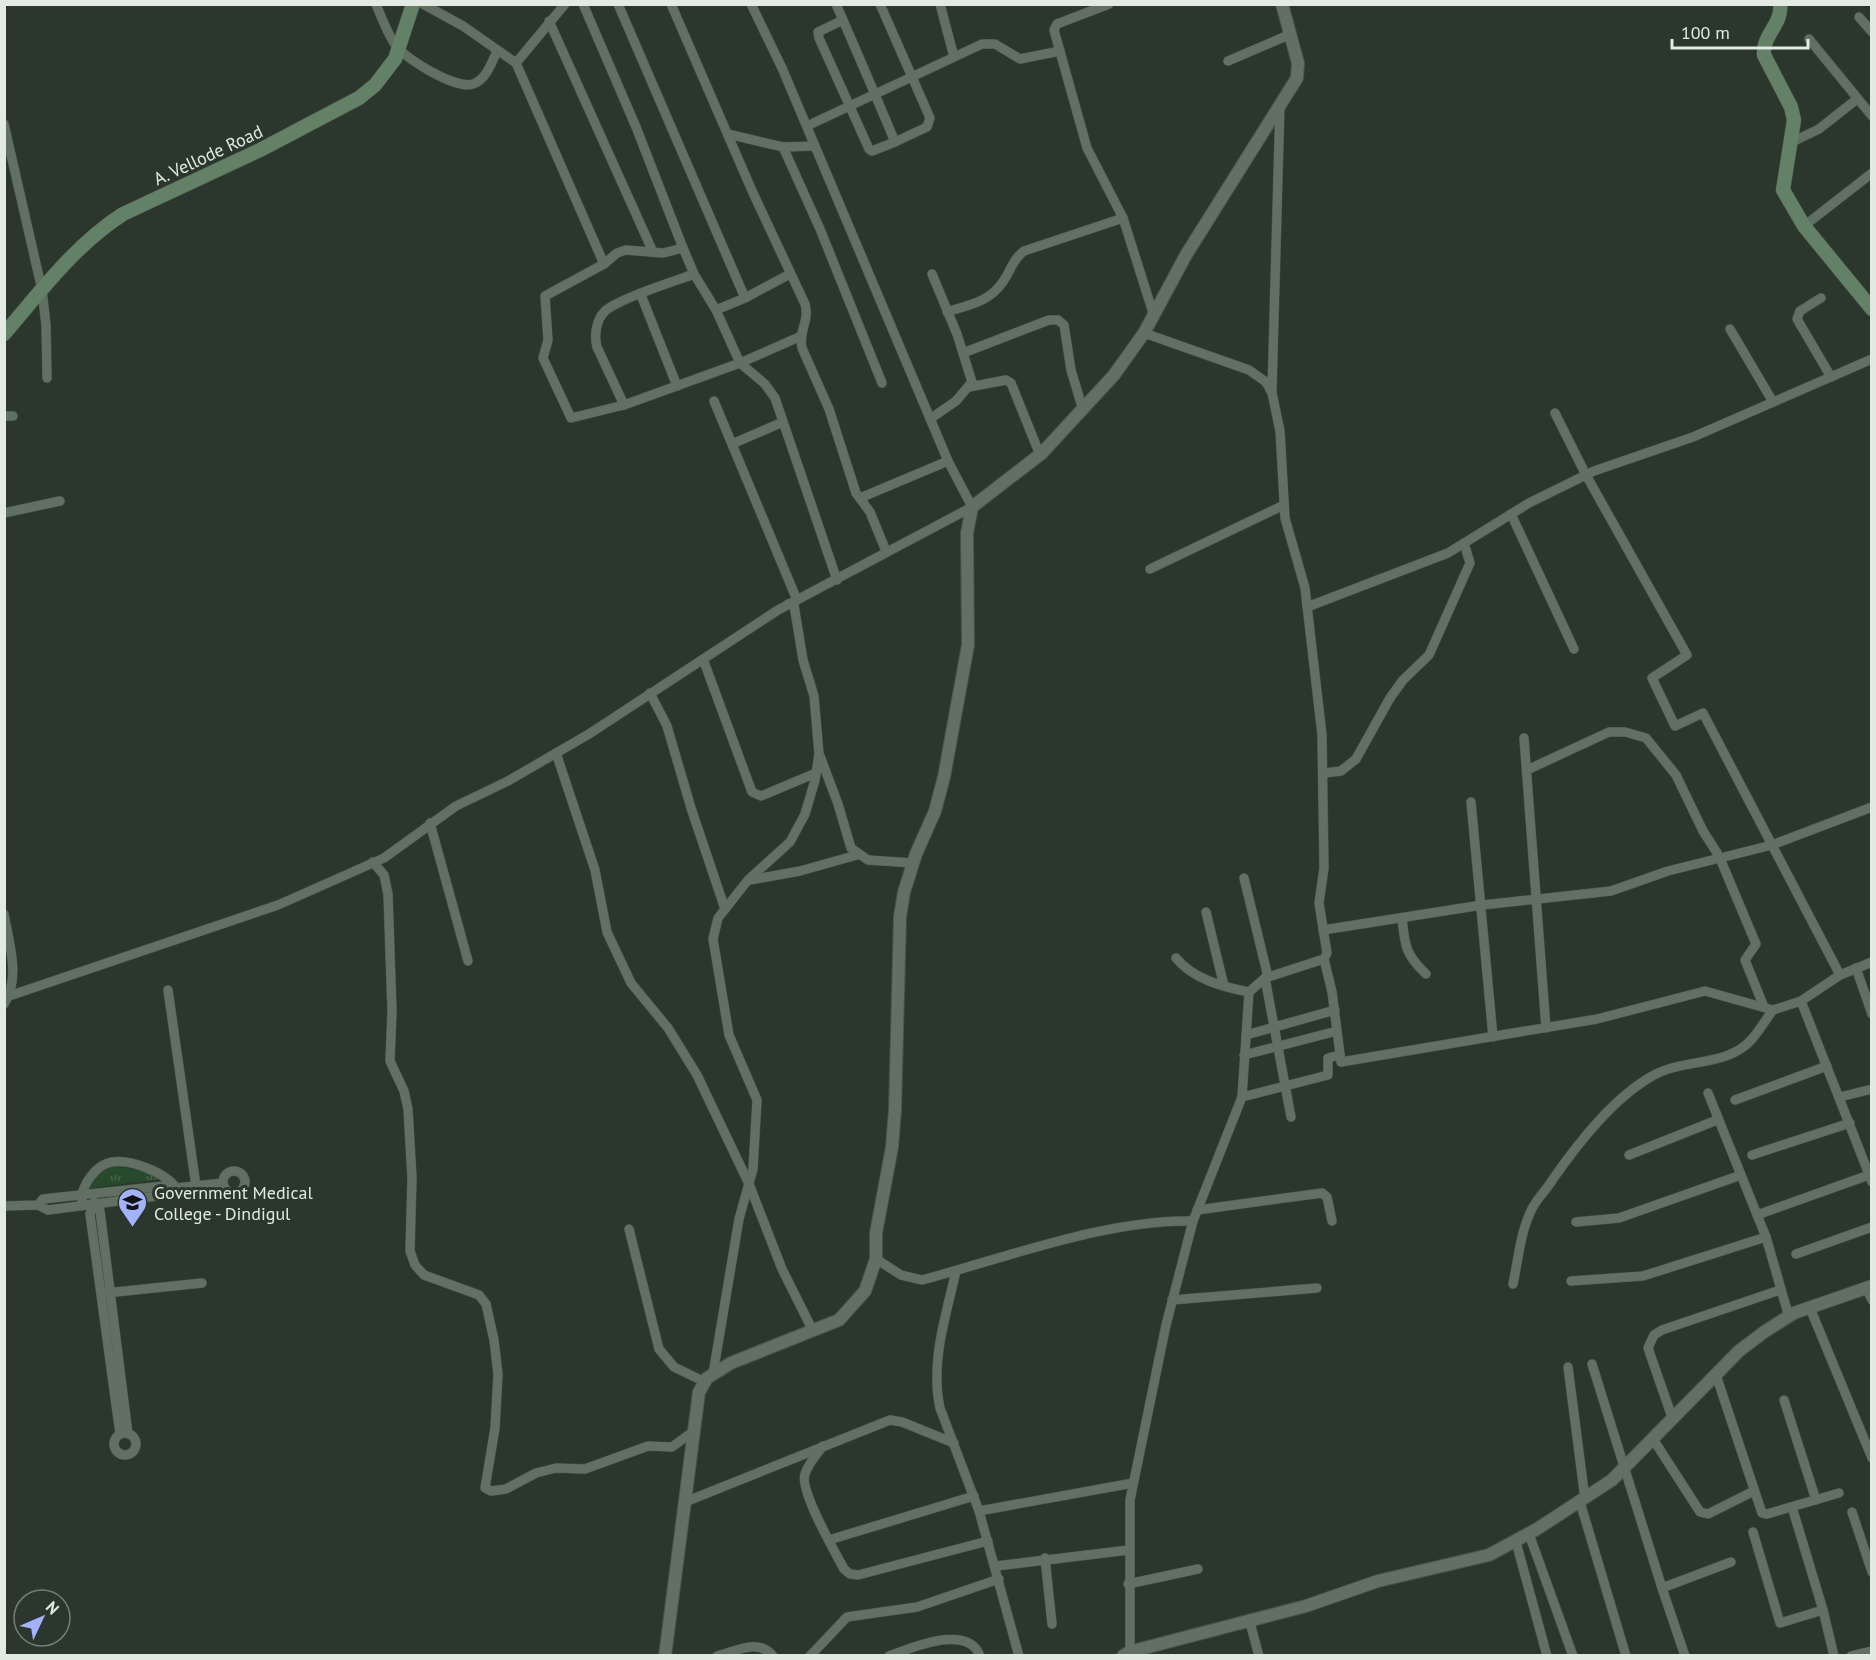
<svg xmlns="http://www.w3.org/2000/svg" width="1876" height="1660" viewBox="0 0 1876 1660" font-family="'PT Sans',sans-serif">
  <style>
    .grass { fill: url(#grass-tufts) }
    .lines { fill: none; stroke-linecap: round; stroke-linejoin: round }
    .minor-casing { stroke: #4a534a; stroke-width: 10 }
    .tertiary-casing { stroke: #4a534a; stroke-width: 14 }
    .secondary-casing { stroke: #4a534a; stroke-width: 15 }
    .minor { stroke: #626f63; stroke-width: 9 }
    .tertiary { stroke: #626f63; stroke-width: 12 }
    .secondary { stroke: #638166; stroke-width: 14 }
    .labels { text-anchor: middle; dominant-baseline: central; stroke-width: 6; stroke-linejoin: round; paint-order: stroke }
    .street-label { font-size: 18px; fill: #e2eae3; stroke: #2b372c }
    .poi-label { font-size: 18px; fill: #e2eae3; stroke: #2b372c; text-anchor: start }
  </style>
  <defs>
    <pattern id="grass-tufts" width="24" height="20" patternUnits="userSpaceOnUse" patternTransform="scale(1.5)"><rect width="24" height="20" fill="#284a2c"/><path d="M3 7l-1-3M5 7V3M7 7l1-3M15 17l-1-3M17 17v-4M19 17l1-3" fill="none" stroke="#47644a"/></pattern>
  </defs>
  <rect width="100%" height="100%" fill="#2b372c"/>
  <polygon class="grass" points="114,1166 149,1172 161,1179 89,1188 98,1174"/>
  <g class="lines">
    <defs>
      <g id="minor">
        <path d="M376,4C382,19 387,33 396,46C407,60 457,90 473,84C486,80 492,62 497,51"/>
        <polyline points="423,4 463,26 516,63"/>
        <polyline points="565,4 516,63 604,264"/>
        <polyline points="583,4 636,127 683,248 694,274 716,310 740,363 624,405 571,418 543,358 548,340 545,296 604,264 617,253 626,250 663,253 683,248"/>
        <polyline points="618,4 745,298"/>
        <path d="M671,4L753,193L805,304C810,321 798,331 802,348L829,409L856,493L870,512L886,551"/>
        <path d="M836,4C856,50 876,96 895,142L872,151L869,149L819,38L818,32L843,20"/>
        <polyline points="880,4 930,118 927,127 895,142"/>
        <polyline points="940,4 954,57"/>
        <polyline points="1109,4 1057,24 1054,30 1087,148 1123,218 1154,316"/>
        <polyline points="1859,17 1872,32"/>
        <polyline points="549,21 653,252"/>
        <polyline points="1809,39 1872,116"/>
        <polyline points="1228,61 1291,34"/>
        <polyline points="4,124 42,290 46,325 47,378"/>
        <polyline points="807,126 982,44 995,44 1020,59 1060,51"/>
        <polyline points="728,134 783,147 815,146"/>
        <polyline points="1792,142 1819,129 1857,99"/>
        <polyline points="783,147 820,229 882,383"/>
        <polyline points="1804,226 1872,173"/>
        <polyline points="641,295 677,386"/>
        <polyline points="1821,298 1800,311 1797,319 1831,377"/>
        <polyline points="716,310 745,298 790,274"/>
        <path d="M947,312C968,305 989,302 1002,283C1011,271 1012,260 1024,251L1123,218"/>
        <polyline points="1730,329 1773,402"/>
        <polyline points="799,337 740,363 765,384 775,398 837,580"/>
        <polyline points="963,353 1049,320 1058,320 1064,325 1071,370 1083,410"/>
        <polyline points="969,387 1006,380 1011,383 1040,455"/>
        <polyline points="1272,390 1280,104"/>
        <polyline points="714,401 797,600"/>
        <path d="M624,405L597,347C594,335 596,320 605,311C620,298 673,282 694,274"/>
        <polyline points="1555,413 1586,475 1687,655 1652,678 1675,726 1703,713 1840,975"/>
        <polyline points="4,416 13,416"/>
        <polyline points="930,419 956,401 972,382 957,334 932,274"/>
        <polyline points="732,444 783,422"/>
        <polyline points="860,498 948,461"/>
        <polyline points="4,513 60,501"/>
        <polyline points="1511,514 1574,649"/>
        <polyline points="1150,569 1284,505"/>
        <polyline points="1307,607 1448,553 1529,503 1594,471 1693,437 1872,359"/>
        <polyline points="703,659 752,792 761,796 816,773"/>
        <polyline points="650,693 667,726 691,808 725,909"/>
        <polyline points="1524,738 1546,1028"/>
        <polyline points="556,753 595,870 607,932 631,983 668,1028 697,1075 749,1184 782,1269 813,1331"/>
        <polyline points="820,756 838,804 851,848 868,860 913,863"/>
        <polyline points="1527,770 1609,732 1625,732 1646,738 1676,775 1703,831 1719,856 1756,944 1745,960 1764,1007"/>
        <polyline points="1324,773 1341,771 1356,759 1390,698 1403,680 1429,655 1470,563 1464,543"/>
        <polyline points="1471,802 1493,1037"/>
        <polyline points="430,823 468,961"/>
        <polyline points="373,862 384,875 388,894 392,1011 390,1061 404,1091 408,1109 412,1178 410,1251 415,1265 424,1275 479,1295 486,1304 494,1340 498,1374 495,1428 485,1488 491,1491 506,1489 536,1473 556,1468 585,1469 648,1446 672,1447 695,1430"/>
        <polyline points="1244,878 1268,977"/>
        <polyline points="750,880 800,871 857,855"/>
        <polyline points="1206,912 1224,986"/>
        <path d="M4,914C9,943 21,978 4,1004"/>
        <path d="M1402,918C1405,946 1405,954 1426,974"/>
        <polyline points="1323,930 1482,905 1611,891 1668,871 1772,845 1872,807"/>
        <path d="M1176,958C1193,979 1223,987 1249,992"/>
        <polyline points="1324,959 1332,992 1341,1062 1597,1019 1705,991 1773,1010 1801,1001"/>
        <polyline points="1872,962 1840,975 1801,1001 1872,1182"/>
        <polyline points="1856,968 1872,1014"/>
        <polyline points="1265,978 1291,1117"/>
        <polyline points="168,990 196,1186"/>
        <polyline points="9,996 278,905 384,858 456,806 508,781 589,734 778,610 972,507 948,461 782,68 751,4"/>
        <polyline points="1246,1035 1335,1010"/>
        <polyline points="1244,1055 1337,1031"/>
        <polyline points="1708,1093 1766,1237 1789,1317"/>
        <polyline points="1242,1097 1328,1075 1328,1058 1340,1055"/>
        <polyline points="1840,1097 1872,1089"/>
        <polyline points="1735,1100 1827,1066"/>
        <polyline points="1629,1155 1717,1120"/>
        <polyline points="1752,1155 1850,1123"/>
        <circle cx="234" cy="1182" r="11"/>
        <path d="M82,1200C81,1185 97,1164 112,1162C131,1159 166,1173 176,1188L223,1183"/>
        <polyline points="94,1202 100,1211 128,1434"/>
        <polyline points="94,1204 90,1214 120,1434"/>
        <polyline points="4,1206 38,1205 48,1210 173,1194 176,1188 173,1185 43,1199 38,1205"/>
        <polyline points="1197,1210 1322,1193 1327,1197 1332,1221"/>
        <polyline points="1757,1215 1869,1175"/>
        <polyline points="1576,1222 1619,1218 1741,1175"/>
        <polyline points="629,1229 659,1349 674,1367 705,1382"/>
        <polyline points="1796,1254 1872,1227"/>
        <path d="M876,1259L901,1275L922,1280C1005,1258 1107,1219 1193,1221"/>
        <path d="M956,1271C946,1316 930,1362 940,1408L979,1511L1019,1656"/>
        <polyline points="1571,1281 1643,1276 1766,1237"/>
        <path d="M1513,1284C1518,1261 1520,1235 1530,1213C1535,1200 1546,1191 1553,1179C1579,1142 1614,1097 1654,1075C1685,1058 1728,1067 1752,1039C1760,1030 1766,1019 1773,1010"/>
        <polyline points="1866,1288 1872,1300"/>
        <polyline points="106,1293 202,1283"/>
        <polyline points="1172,1300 1317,1288"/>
        <polyline points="1810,1308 1872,1458"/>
        <polyline points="1592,1364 1662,1588 1731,1562"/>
        <polyline points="1568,1367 1585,1499"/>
        <polyline points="713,1374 739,1219 753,1169 757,1100 729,1035 713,939 718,918 748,880 790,842 805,814 815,780 819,754 814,696 803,660 794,605 788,604"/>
        <polyline points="1716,1375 1762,1513 1767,1514 1839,1493"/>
        <polyline points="1784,1400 1816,1500"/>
        <polyline points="1673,1420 1648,1348 1654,1335 1662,1330 1780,1290"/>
        <circle cx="125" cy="1444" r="11"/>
        <polyline points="1653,1439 1700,1512 1708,1514 1754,1491"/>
        <path d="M823,1446C817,1454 808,1464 805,1474C799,1490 835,1552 844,1569L850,1574L858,1575L988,1541"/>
        <polyline points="685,1502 890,1420 902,1422 954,1443"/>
        <polyline points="1580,1502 1626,1656"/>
        <polyline points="1792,1507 1823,1610 1834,1656"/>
        <polyline points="979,1511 1133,1483"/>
        <polyline points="1852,1512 1872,1572"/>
        <polyline points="1753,1532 1780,1623 1823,1610"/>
        <polyline points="1529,1534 1573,1656"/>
        <polyline points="829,1540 974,1496"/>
        <polyline points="1516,1542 1547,1656"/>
        <polyline points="1045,1558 1052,1624"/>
        <polyline points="996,1566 1129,1550"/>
        <polyline points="1128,1584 1198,1569"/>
        <polyline points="1662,1588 1685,1656"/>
        <polyline points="1249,1619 1259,1656"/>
        <path d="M717,1656C736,1651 759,1638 773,1656"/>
        <polyline points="810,1656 847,1617 917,1607 999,1579"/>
        <path d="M889,1656C912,1648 968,1623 980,1656"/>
        <polyline points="1130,1656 1130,1500 1166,1325 1193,1221 1242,1097 1249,992 1265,978 1324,959 1327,953 1319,903 1324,868 1322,735 1305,588 1285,518 1280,431 1272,393 1266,382 1249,370 1144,333"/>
        <polyline points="1851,1656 1872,1651"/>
      </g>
      <g id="tertiary">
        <polyline points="665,1656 699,1392 707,1378 731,1363 839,1320 865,1291 876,1259 876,1233 892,1147 895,1110 900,917 904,892 916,854 935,811 944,777 968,645 967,533 972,507 1042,453 1114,375 1144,333 1186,255 1297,78 1298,63 1282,4"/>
        <polyline points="1123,1656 1129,1652 1306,1606 1378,1581 1489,1555 1537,1529 1612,1480 1739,1351 1764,1332 1794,1313 1872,1286"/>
      </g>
      <g id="secondary">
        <path d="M1780,4C1783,24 1762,35 1764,55L1791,107L1794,120L1783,190L1804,226L1872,309"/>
        <path d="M4,334C41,291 75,245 123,214L260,150L359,98L375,85L395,59L413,4"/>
      </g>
    </defs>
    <use href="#minor" class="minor-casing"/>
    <use href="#tertiary" class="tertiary-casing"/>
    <use href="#secondary" class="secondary-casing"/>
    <use href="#minor" class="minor"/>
    <use href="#tertiary" class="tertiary"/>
    <use href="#secondary" class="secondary"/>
  </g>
  <defs>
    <symbol id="university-pin" viewBox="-11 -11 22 30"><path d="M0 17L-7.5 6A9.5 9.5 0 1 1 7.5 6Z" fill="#a3b2fd" stroke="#2b372c"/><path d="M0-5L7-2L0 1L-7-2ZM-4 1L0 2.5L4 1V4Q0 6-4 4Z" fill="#111"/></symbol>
  </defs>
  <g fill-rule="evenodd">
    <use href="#university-pin" x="116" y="1186" width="33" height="45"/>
  </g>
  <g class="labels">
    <g class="street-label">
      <text transform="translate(208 155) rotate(-25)">A. Vellode Road</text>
    </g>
    <g class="poi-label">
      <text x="154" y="1192">Government Medical<tspan x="154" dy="21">College - Dindigul</tspan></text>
    </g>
  </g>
  <rect width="1876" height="1660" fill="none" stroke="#e2eae3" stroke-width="12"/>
  <g transform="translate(42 1618) rotate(46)"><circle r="28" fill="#2b372c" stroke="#747f75" stroke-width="1.5"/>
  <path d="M0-4.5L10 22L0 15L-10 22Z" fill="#a3b2fd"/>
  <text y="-9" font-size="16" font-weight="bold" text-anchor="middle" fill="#e2eae3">N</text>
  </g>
  <path d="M1672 39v9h136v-9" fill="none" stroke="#e2eae3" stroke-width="3"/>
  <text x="1681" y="39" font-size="18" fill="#e2eae3" stroke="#2b372c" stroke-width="4.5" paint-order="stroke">100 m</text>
</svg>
